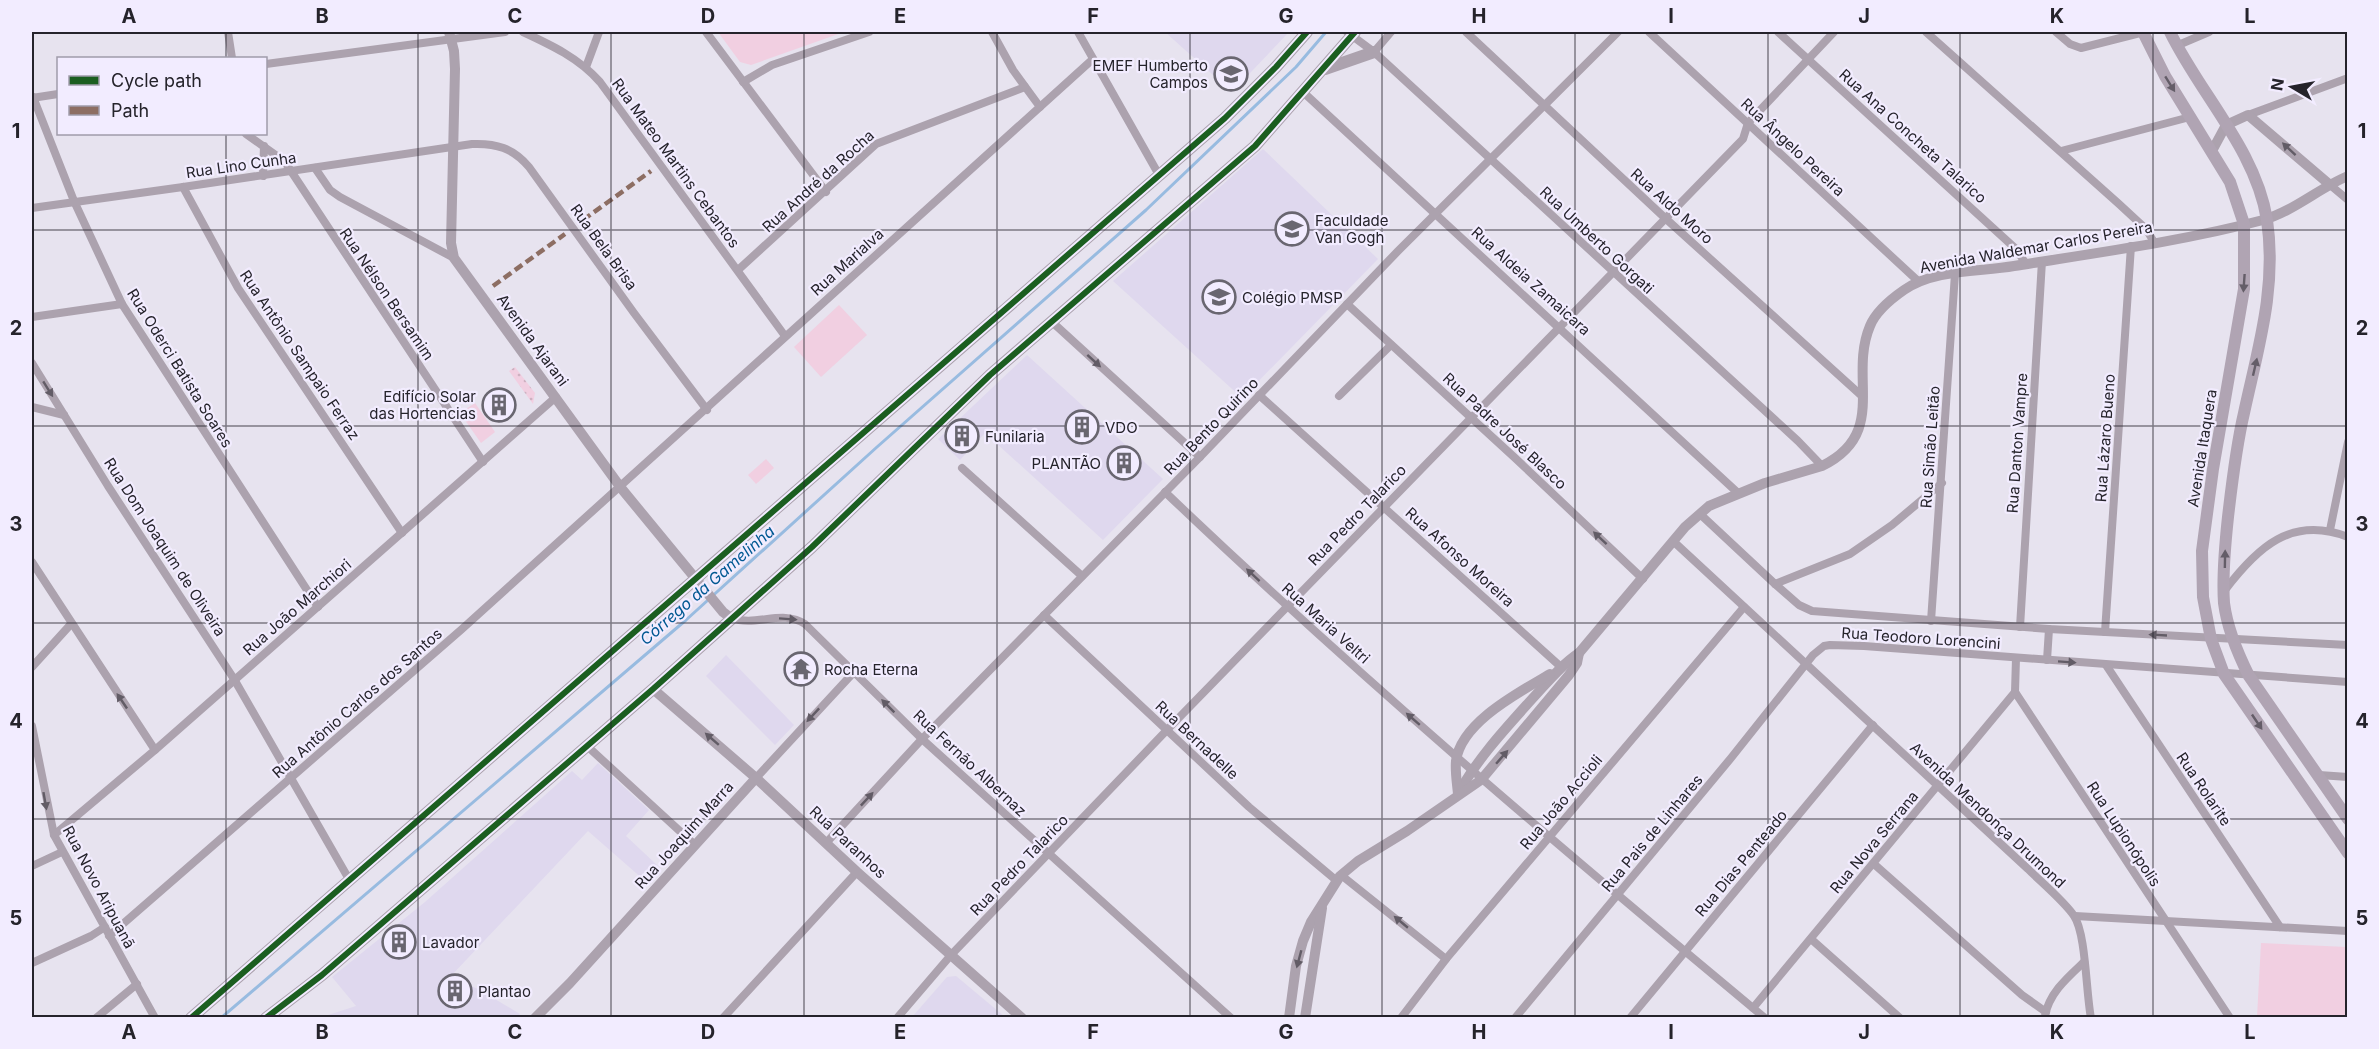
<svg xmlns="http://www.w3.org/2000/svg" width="2379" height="1049" viewBox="0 0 2379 1049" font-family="Inter,sans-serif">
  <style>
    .built { fill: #dfd8ee }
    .grass { fill: url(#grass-dots) }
    .park { fill: #f1cfe1 }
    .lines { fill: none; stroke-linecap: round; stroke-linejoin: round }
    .stream { stroke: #98bbe0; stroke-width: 3 }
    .minor { stroke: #aca2ae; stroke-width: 8 }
    .tertiary { stroke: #aca2ae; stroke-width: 10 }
    .secondary { stroke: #aca2ae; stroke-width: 12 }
    .primary { stroke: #b0a4b3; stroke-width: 12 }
    .quiet { stroke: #8d6e63; stroke-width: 4.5; stroke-dasharray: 9 4.5; stroke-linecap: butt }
    .cycleway-casing { stroke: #f2ecff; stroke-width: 10 }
    .cycleway { stroke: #1b5e20; stroke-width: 6 }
    .oneway { fill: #645d68 }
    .oneway2 { fill: #625c66 }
    .grid { fill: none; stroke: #25232b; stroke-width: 1.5; stroke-opacity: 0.55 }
    .labels { text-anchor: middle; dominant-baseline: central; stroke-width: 4.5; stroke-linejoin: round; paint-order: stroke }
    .poi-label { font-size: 15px; fill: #25232b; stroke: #f2ecff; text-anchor: start }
    .street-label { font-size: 15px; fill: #25232b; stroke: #f2ecff }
    .water-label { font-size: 16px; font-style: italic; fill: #005892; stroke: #f2ecff }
    .neatline { fill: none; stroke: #25232b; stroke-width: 2 }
    .grid-label { font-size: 20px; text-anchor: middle; font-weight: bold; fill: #25232b }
  </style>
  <defs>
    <pattern id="grass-dots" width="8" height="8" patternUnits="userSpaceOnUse" patternTransform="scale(1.5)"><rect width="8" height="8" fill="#f1cfe1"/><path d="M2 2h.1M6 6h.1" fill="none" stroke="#ceb1c1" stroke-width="1.8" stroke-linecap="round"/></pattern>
  </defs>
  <rect width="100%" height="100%" fill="#e7e3ef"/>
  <g class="built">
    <polygon points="1165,32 1289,32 1232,92"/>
    <polygon points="1263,149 1378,259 1242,398 1113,281"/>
    <polygon points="1027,355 1163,479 1103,540 985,433 960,460 938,439"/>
    <polygon points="726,655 794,725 775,745 706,676"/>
    <polygon points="598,763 649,810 626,836 658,866 644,880 588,831 450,977 478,989 520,1014 517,1018 322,1017 356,1006 332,977 425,902 572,771 582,780"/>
    <polygon points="956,976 1005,1017 913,1016 947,977"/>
  </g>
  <polygon class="grass" points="515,367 535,393 533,404 509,371"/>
  <g class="park">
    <polygon points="718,32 844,32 751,65 740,62"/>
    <polygon points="839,305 867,335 821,377 794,347"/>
    <polygon points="475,403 495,432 481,443 460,413"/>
    <polygon points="766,459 774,468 756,484 748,475"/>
    <polygon points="2261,943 2347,947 2347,1017 2257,1017"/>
  </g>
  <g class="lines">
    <polyline class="stream" points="221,1018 686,620 877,447 1146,210 1296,67 1326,32"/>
    <g class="minor">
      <polyline points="228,32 232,58"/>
      <path d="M523,32C551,45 579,58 600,82L785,336"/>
      <polyline points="706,32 826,192"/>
      <polyline points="992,32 1013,70 1040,107"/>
      <polyline points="1078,32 1159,175"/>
      <polyline points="1347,32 1374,52 1798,441 1822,466"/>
      <polyline points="1466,32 1665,218 1863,397"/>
      <polyline points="1649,32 1918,281"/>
      <polyline points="1778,32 2016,249 2026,264"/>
      <polyline points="1926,32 2119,204 2146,229 2154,242"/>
      <polyline points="2056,32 2070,44 2081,48 2144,32"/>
      <polyline points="2176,46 2209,32"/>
      <polyline points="1374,52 1391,32"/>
      <polyline points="266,64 505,32"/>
      <polyline points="586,67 599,32"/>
      <polyline points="743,82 772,65 869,32"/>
      <polyline points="1303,92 1738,493"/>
      <polyline points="33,97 74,201 122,304 318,607"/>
      <polyline points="32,98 58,94"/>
      <polyline points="2248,115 2348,78"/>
      <polyline points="246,134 277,156 287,165 483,462"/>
      <polyline points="2061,151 2190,117"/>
      <polyline points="315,168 330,190 340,197 454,258"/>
      <polyline points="263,176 264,146"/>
      <polyline points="2329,184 2348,200"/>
      <polyline points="183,187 238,288 402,533"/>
      <path d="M32,208L183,187L472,144C496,143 513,148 529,167L634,313L707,410"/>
      <polyline points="738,270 876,144 1025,87"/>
      <polyline points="1347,304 1514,457 1643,579"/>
      <polyline points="32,317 122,304"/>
      <polyline points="1051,321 1200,457"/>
      <polyline points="32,363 108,486 234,679 350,881"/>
      <polyline points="1259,395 1561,667"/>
      <polyline points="1339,396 1391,345"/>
      <polyline points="32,407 64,415"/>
      <polyline points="962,468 1082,576"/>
      <path d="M1165,492C1358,676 1560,848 1765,1018"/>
      <polyline points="1700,514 1775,584 1799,605 1812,611 2049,629 2348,645"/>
      <polyline points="2330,530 2348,442"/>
      <path d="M1673,541L2028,869C2040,881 2066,903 2074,916C2086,933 2086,993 2091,1018"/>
      <polyline points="32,562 155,750"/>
      <polyline points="1775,584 1850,554 1892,525 1942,483"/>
      <path d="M2225,590C2257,548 2291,515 2348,537"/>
      <polyline points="1044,615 1249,807 1337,881"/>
      <path d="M731,618C757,627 782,609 805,624L922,739L1231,1018"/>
      <polyline points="1931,621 1955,274"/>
      <polyline points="2020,627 2042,261"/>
      <polyline points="2105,632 2131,246"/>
      <polyline points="2016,658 2015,692 2230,1018"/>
      <polyline points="2047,660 2049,629"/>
      <polyline points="2106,665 2280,927"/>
      <polyline points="32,667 71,624"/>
      <polyline points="32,726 54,835 155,1018"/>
      <polyline points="587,746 695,845"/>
      <polyline points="2319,775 2348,777"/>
      <polyline points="756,778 854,672"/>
      <polyline points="54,835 155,750 556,397"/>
      <polyline points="827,842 922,739 1200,457 1398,251 1618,32"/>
      <polyline points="1874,864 2022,995 2046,1012"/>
      <polyline points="32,866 62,852"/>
      <polyline points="1341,875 1446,959"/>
      <polyline points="2075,916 2348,931"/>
      <polyline points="109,936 462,629 1093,59"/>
      <polyline points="1811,939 1900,1018"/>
      <polyline points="32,963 91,936 105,927"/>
      <polyline points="1753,1008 2015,692"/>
      <path d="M2045,1016C2049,993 2068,977 2084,962"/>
      <polyline points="96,1018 137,984"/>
      <polyline points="723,1018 857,872"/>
      <polyline points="897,1018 951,955 1166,731 1743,139 1748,123 1834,32"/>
      <polyline points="1401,1018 1446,959 1744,607"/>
      <polyline points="1515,1018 1731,758 1813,655 1824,646 1830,645 1864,646 2348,682"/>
      <polyline points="1630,1018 1873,725"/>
    </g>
    <g class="tertiary">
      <polyline points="449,32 454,51 455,69 451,243 454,258 621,488 723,612 731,618"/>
      <polyline points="2212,151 2226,125 2248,115 2329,184"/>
      <polyline points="653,689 756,778 857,872 1022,1018"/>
      <path d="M1458,794C1477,759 1505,729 1532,699C1547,683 1561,665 1579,653L1685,527L1709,506L1765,483L1822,466C1889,433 1848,378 1870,326C1876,311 1891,299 1904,290C1934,269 1979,272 2014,266C2095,253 2184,241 2263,220C2294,211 2319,188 2348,176"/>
      <path d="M1458,794C1457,783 1455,772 1456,761C1461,722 1520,692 1550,674"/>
      <polyline points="535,1018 570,983 756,778"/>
      <polyline points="1289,1018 1296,966 1303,941 1311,922 1340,876 1358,861 1407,831 1481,780 1569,675 1577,663 1579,653"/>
      <polyline points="1305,1018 1322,908"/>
    </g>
    <g class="secondary">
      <polyline points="1325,69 1374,52"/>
      <polyline points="191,1018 1225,118 1276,67 1307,32"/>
      <polyline points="266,1018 322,975 653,689 812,547 990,375 1255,146 1355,32"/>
    </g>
    <g class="primary">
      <polyline points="2143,32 2165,76 2230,182 2244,224 2244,289 2213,469 2202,551 2203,597 2211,639 2224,674 2348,853"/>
      <path d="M2170,32C2200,94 2256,150 2267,220C2277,288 2258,348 2244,413C2236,447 2232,482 2228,517C2225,545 2222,575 2224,603C2227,627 2238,654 2249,676L2348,819"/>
    </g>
    <g class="quiet">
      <polyline points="583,220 651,171"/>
      <polyline points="493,286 565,234"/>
    </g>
    <defs>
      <g id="cycleway">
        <polyline points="191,1018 1225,118 1276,67 1307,32"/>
        <polyline points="266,1018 322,975 653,689 812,547 990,375 1255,146 1355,32"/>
      </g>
    </defs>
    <use href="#cycleway" class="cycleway-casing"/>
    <use href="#cycleway" class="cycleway"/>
  </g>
  <defs><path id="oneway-solid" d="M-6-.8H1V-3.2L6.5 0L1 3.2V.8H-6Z" transform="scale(1.5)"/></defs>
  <g class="oneway">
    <use href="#oneway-solid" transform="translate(2170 84) rotate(58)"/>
    <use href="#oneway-solid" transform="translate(2244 283) rotate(94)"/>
    <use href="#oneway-solid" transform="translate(2255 367) rotate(-77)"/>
    <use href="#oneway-solid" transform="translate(2225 559) rotate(-89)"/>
    <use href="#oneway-solid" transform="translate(2257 722) rotate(56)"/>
  </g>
  <g class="oneway2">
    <use href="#oneway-solid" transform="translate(2289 149) rotate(-137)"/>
    <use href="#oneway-solid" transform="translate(1094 361) rotate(42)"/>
    <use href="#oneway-solid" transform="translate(48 389) rotate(58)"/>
    <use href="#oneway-solid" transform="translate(1600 538) rotate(-137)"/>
    <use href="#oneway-solid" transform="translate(1253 575) rotate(-137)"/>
    <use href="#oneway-solid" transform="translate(788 619) rotate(4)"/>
    <use href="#oneway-solid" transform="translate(2158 635) rotate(-177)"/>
    <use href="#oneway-solid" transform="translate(2067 662) rotate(4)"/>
    <use href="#oneway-solid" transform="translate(122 701) rotate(-124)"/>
    <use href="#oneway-solid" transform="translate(888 706) rotate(-135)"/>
    <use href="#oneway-solid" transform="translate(813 715) rotate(133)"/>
    <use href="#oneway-solid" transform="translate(1413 719) rotate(-139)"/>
    <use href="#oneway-solid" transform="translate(712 739) rotate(-139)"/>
    <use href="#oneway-solid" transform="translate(1502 757) rotate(-49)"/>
    <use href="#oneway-solid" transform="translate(867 799) rotate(-47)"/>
    <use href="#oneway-solid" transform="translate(45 801) rotate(80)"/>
    <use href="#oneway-solid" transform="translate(1401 922) rotate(-140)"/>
    <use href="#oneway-solid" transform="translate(1299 959) rotate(105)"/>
  </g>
  <path class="grid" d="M226,32V58M418,32V1018M611,32V1018M804,32V1018M997,32V1018M1190,32V1018M1382,32V1018M1575,32V1018M1768,32V1018M1960,32V1018M2153,32V1018M226,134V1018M32,230H2348M32,426H2348M32,623H2348M32,819H2348"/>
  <defs>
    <symbol id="school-ring" viewBox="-11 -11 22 22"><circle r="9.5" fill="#f2ecff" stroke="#696670" stroke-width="1.5"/><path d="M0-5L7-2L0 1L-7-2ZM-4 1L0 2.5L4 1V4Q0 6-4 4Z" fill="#696670"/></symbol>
    <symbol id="university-ring" viewBox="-11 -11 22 22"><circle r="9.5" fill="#f2ecff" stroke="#696670" stroke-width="1.5"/><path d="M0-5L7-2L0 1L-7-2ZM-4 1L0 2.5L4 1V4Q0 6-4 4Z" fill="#696670"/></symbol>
    <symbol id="building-ring" viewBox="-11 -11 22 22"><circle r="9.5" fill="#f2ecff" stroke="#696670" stroke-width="1.5"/><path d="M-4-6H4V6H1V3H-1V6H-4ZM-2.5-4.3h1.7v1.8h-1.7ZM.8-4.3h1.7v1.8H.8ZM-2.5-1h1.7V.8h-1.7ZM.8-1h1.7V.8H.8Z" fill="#696670"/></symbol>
    <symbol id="temple-ring" viewBox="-11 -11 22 22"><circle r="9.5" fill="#f2ecff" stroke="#696670" stroke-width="1.5"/><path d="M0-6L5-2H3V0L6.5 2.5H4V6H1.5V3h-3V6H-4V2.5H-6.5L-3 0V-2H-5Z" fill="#696670"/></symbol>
  </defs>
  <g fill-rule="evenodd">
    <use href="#school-ring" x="1212" y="55" width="38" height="38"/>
    <use href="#university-ring" x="1273" y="210" width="38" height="38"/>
    <use href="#school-ring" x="1200" y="278" width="38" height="38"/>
    <use href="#building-ring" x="480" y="386" width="38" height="38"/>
    <use href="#building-ring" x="1063" y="408" width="38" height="38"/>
    <use href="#building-ring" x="943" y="417" width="38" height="38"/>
    <use href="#building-ring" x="1105" y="444" width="38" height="38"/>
    <use href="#temple-ring" x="782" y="650" width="38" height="38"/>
    <use href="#building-ring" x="380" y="923" width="38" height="38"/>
    <use href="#building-ring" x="436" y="972" width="38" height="38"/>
  </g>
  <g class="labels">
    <g class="poi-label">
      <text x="1208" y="65" text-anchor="end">EMEF Humberto<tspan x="1208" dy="17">Campos</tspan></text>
      <text x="1315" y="220">Faculdade<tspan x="1315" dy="17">Van Gogh</tspan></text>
      <text x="1242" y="297">Colégio PMSP</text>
      <text x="476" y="396" text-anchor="end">Edifício Solar<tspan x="476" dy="17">das Hortencias</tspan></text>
      <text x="1105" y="427">VDO</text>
      <text x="985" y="436">Funilaria</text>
      <text x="1101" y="463" text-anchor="end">PLANTÃO</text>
      <text x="824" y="669">Rocha Eterna</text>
      <text x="422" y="942">Lavador</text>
      <text x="478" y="991">Plantao</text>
    </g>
    <g class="street-label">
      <text transform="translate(1913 136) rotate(42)">Rua Ana Concheta Talarico</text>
      <text transform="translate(1793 147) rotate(43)">Rua Ângelo Pereira</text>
      <text transform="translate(676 163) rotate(54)">Rua Mateo Martins Cebantos</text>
      <text transform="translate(241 165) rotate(-8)">Rua Lino Cunha</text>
      <text transform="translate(818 181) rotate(-42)">Rua André da Rocha</text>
      <text transform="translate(1672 206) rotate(42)">Rua Aldo Moro</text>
      <text transform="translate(1597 240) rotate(43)">Rua Umberto Gorgati</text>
      <text transform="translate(604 247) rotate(54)">Rua Bela Brisa</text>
      <text transform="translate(2036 247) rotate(-10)">Avenida Waldemar Carlos Pereira</text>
      <text transform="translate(847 262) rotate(-42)">Rua Marialva</text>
      <text transform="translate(1531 281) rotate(42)">Rua Aldeia Zamaicara</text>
      <text transform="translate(387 294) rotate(56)">Rua Nélson Bersamim</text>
      <text transform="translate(533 340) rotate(54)">Avenida Ajarani</text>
      <text transform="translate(300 355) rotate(56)">Rua Antônio Sampaio Ferraz</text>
      <text transform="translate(180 368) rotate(58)">Rua Oderci Batista Soares</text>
      <text transform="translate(1211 426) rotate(-46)">Rua Bento Quirino</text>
      <text transform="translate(1505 431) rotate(43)">Rua Padre José Blasco</text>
      <text transform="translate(2105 438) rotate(-86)">Rua Lázaro Bueno</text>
      <text transform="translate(2017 443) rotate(-86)">Rua Danton Vampre</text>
      <text transform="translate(1930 447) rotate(-86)">Rua Simão Leitão</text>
      <text transform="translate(2202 448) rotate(-81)">Avenida Itaquera</text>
      <text transform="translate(1357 515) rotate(-46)">Rua Pedro Talarico</text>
      <text transform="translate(165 547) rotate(57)">Rua Dom Joaquim de Oliveira</text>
      <text transform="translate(1460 557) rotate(42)">Rua Afonso Moreira</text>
      <text transform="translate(297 607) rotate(-41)">Rua João Marchiori</text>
      <text transform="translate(1326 623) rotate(42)">Rua Maria Veltri</text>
      <text transform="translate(1921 638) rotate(4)">Rua Teodoro Lorencini</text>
      <text transform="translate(357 703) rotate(-41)">Rua Antônio Carlos dos Santos</text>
      <text transform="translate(1197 740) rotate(43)">Rua Bernadelle</text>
      <text transform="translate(970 763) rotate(43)">Rua Fernão Albernaz</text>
      <text transform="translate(2204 789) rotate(56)">Rua Rolarite</text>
      <text transform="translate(1561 802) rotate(-50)">Rua João Accioli</text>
      <text transform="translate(1988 815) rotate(43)">Avenida Mendonça Drumond</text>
      <text transform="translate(1652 833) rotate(-50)">Rua Pais de Linhares</text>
      <text transform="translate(2124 834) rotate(57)">Rua Lupionópolis</text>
      <text transform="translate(684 835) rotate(-48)">Rua Joaquim Marra</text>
      <text transform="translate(848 842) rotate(43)">Rua Paranhos</text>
      <text transform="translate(1874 842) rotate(-50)">Rua Nova Serrana</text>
      <text transform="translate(1741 863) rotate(-50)">Rua Dias Penteado</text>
      <text transform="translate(1019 865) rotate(-46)">Rua Pedro Talarico</text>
      <text transform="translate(99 887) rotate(62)">Rua Novo Aripuanã</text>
    </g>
    <g class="water-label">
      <text transform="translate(707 585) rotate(-41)">Córrego da Gamelinha</text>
    </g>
  </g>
  <rect width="2379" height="1049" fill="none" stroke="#f2ecff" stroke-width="66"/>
  <rect x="57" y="57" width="210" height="78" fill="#f2ecff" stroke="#a09caa" stroke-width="1.5"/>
  <rect x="69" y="76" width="30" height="9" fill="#1b5e20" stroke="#a09caa" stroke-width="1.5"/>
  <text x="111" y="87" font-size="18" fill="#25232b">Cycle path</text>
  <rect x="69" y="106" width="30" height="9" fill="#8d6e63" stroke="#a09caa" stroke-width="1.5"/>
  <text x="111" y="117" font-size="18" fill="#25232b">Path</text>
  <g transform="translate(2292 87) rotate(280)" stroke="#f2ecff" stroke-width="4.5" paint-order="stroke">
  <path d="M0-4.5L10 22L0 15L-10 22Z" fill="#25232b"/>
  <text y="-9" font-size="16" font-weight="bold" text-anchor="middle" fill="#25232b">N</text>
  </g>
  <rect x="33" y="33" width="2313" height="983" class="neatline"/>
  <g class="grid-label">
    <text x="129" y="23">A</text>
    <text x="322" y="23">B</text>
    <text x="515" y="23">C</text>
    <text x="708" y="23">D</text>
    <text x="900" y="23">E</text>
    <text x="1093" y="23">F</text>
    <text x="1286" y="23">G</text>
    <text x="1479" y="23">H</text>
    <text x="1671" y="23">I</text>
    <text x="1864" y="23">J</text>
    <text x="2057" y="23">K</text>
    <text x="2250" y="23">L</text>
    <text x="16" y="138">1</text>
    <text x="2362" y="138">1</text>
    <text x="16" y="335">2</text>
    <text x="2362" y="335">2</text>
    <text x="16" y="531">3</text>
    <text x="2362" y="531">3</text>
    <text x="16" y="728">4</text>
    <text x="2362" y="728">4</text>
    <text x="16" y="925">5</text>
    <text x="2362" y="925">5</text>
    <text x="129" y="1039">A</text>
    <text x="322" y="1039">B</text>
    <text x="515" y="1039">C</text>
    <text x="708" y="1039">D</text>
    <text x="900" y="1039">E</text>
    <text x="1093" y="1039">F</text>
    <text x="1286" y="1039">G</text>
    <text x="1479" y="1039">H</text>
    <text x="1671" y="1039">I</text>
    <text x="1864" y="1039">J</text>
    <text x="2057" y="1039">K</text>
    <text x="2250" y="1039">L</text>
  </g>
</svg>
